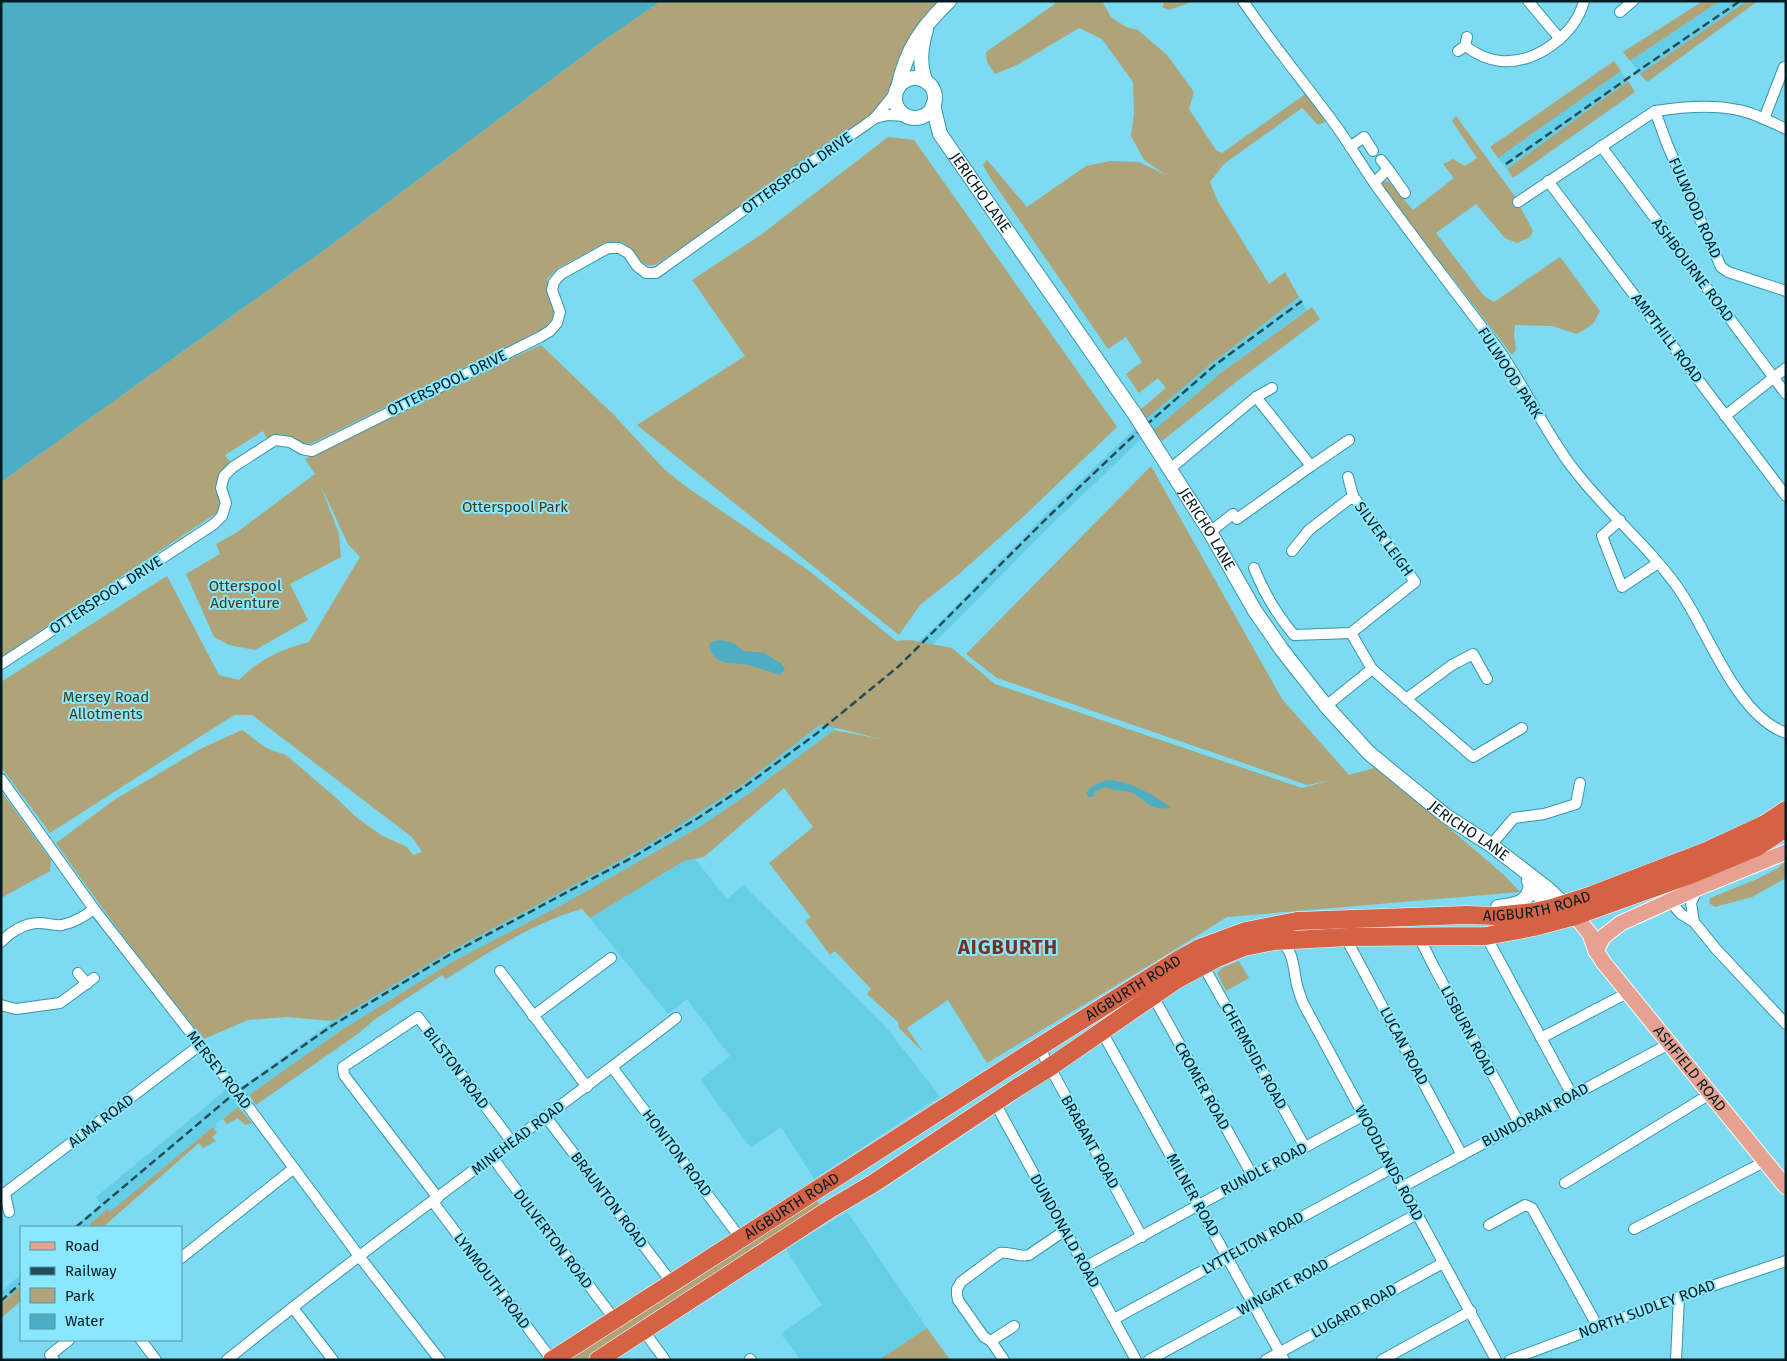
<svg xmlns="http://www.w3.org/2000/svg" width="1787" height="1361" viewBox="0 0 1787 1361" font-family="'Fira Sans',sans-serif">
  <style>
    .built { fill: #65cee6 }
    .green { fill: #aea379 }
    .water { fill: #4cadc3 }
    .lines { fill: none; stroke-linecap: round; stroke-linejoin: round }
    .street-casing { stroke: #3496ab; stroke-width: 12 }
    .secondary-casing { stroke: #3496ab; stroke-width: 16 }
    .primary-casing { stroke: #fff; stroke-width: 17 }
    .highway-casing { stroke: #fff; stroke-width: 19 }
    .street { stroke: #fff; stroke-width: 10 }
    .secondary { stroke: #fff; stroke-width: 14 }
    .primary { stroke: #e6a190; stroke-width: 15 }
    .highway { stroke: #d66246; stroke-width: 18 }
    .rail { stroke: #214d57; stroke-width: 2.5; stroke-dasharray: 8 4; stroke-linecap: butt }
    .street-bridge-casing { stroke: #3496ab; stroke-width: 12; stroke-linecap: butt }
    .secondary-bridge-casing { stroke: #3496ab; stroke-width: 16; stroke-linecap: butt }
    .street-bridge { stroke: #fff; stroke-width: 10 }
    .secondary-bridge { stroke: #fff; stroke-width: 14 }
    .labels { text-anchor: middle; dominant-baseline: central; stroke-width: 4; stroke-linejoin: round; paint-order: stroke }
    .street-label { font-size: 15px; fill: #001b21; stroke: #8ae7fd }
    .park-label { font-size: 15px; fill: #423919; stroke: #8ae7fd }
    .district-label { font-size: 20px; font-weight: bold; letter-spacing: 1px; fill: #753121; stroke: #8ae7fd }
  </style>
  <rect width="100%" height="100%" fill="#7ddaf0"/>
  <g class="built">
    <polygon points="1720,1 1747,1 1640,74 1630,61"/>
    <polygon points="1621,71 1628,81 1507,169 1498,158"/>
    <polygon points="1299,297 1307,310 1222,372 1153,431 1138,442 1055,521 905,672 834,730 751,792 701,826 569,901 452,962 340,1031 249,1095 238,1107 216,1124 217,1126 214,1128 213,1127 110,1213 107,1209 87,1227 74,1227 100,1204 96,1197 222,1093 226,1087 243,1086 333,1021 392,985 506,920 634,853 742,785 888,670 943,619 1047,513 1131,432 1212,363"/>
    <polygon points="695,859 727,899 743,885 885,1026 940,1096 814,1179 781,1127 751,1148 700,1080 730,1056 687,999 668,1014 590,918 684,861"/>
    <polygon points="847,1212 927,1328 950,1360 801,1360 781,1334 822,1305 786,1249"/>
    <polygon points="21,1274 21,1286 1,1304 1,1292"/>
  </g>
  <g class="green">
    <path d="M661,1H943L894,81L886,99L867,120L657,264C642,269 641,259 632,250C629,247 625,244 622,242L603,244L558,268L547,279C550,305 566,308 543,329L313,443L304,444L282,434L270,444L263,431L225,455L233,467H225C216,482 223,495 218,512L1,657V482L331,245L604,40Z"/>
    <polygon points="1054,1 1102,1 1111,17 1126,27 1138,30 1167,55 1194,92 1189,109 1216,150 1222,153 1307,93 1325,122 1318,125 1302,108 1224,164 1210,182 1217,200 1269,284 1285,272 1299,297 1212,363 1145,420 1139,411 1166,388 1158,378 1139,393 1126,374 1142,362 1126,337 1108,349 991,179 983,165 987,160 1027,207 1086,166 1110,161 1139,162 1166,175 1144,160 1131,136 1134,113 1133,82 1102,39 1079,28 1017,65 995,74 987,62 986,52 1055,4"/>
    <polygon points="1165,1 1191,1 1187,4 1168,10 1162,7"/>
    <polygon points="1703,1 1720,1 1630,61 1623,52"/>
    <polygon points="1747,1 1758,1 1647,82 1640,74"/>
    <polygon points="1614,61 1621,71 1498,158 1490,147"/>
    <polygon points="1628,81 1635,92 1513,178 1507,169"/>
    <polygon points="1456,116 1514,195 1533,231 1530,237 1517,243 1505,238 1476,204 1436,233 1484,296 1494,302 1560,257 1600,311 1593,324 1577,334 1552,326 1515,325 1514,334 1516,350 1512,355 1381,185 1383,181 1389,182 1413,210 1454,178 1443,164 1453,159 1465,166 1477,158 1452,121"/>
    <polygon points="888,137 914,140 1117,427 1024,516 959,574 920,605 899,635 637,425 745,356 692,280 762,234"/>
    <polygon points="1312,307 1320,319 1236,382 1162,441 1153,431 1222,372"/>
    <path d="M541,345L613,414L664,469L688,488L808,570L896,641L910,640L952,648L995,684L1302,788L1331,780L1307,785L997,678L966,654L1151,466L1282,699L1349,775L1378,767L1504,875L1520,892L1227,917L1158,960L987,1063L948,1000L907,1028L923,1052L899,1028L898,1022L867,994L871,989L835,951L830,955L805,921L811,917L769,863L813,827L784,788L704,857L684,861L590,918L582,909C533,922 489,953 446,979L442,975L374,1020L359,1033L256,1105L249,1095L340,1031L452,962L569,901L701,826L751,792L834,730L880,739L821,724L742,785L672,830L634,853L449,952L333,1021L286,1017L248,1020L204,1039C152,976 103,910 56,843L114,800L202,748L242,730L266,748L286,755L334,796L356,817L381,835L407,847L413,855L422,852L412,837L252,715H234L50,833L1,767V682L167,576L219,675L239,680C258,660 282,649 309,642L360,557L348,544L320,484L339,534L341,557L290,584L308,620L255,650L229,645L214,637L186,574L220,554L216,544L236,533L315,474L305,459L506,361Z"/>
    <polygon points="1,791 51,860 50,871 1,898"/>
    <polygon points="1786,860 1786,878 1752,897 1715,907 1709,903 1710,898 1757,879 1778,868"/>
    <polygon points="1239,961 1249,978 1226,991 1217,973 1224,967"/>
    <polygon points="238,1107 252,1123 245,1125 238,1118 227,1124 223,1119"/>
    <polygon points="213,1127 217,1133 212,1137 216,1141 203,1148 199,1143 103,1227 87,1227 107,1209 110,1212"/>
    <polygon points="817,1201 825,1210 591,1360 568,1360"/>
    <polygon points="21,1286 21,1301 1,1318 1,1304"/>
    <polygon points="927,1328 950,1360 879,1360"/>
  </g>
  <g class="water">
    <polygon points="1,1 661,1 604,40 331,245 1,482"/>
    <path d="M721,640L733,643L744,651L764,653L782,664L785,670L779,675C769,671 759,668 748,665C731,661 717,668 709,647L711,642Z"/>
    <path d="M1107,780C1130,781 1152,794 1171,808C1142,811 1146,795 1126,791C1118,790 1113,791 1106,787L1095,791L1093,797H1089L1086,793C1091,786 1098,783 1107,780Z"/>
  </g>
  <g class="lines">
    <defs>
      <g id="street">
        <path d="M1243,1C1271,42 1302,80 1331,119C1347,140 1360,163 1375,184C1414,239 1456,292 1496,346C1524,384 1543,429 1572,467C1604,510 1647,544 1678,588C1708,630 1735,715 1786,733"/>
        <polyline points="1528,1 1560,39"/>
        <polyline points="1620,12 1633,1"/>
        <path d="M1465,46C1476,54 1487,60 1501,61C1536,64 1575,35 1584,1"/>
        <polyline points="1458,51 1465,46 1467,37"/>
        <polyline points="1655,111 1667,144 1721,267 1728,272 1786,291"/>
        <polyline points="875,118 888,115 907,116"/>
        <polyline points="1764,119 1784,67"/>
        <polyline points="1601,146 1786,394"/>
        <polyline points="1350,147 1364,137 1373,151"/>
        <polyline points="1381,160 1388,169"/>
        <polyline points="1548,181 1786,496"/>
        <polyline points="1374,183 1388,169 1405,193"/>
        <path d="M1518,202L1655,111C1681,107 1712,104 1738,110C1755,113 1771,122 1786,129"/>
        <polyline points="1256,397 1311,466 1349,440"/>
        <polyline points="1725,416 1786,368"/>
        <polyline points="1170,469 1256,397 1272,388"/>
        <polyline points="1348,477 1353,496"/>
        <polyline points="1620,520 1602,536 1622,587 1658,563"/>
        <polyline points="1210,532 1233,514 1237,519 1311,466"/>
        <polyline points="1292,551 1309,530 1353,496 1415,582 1351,633 1372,669 1473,757 1522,728"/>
        <path d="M1254,568C1264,593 1277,615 1294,635L1351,633"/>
        <polyline points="1,664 214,524 222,516 226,503 221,488 224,476 233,467 275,440 290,442 302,449 312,451 540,337 550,331 557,323 560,312 552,290 554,282 561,274 608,248 619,248 628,253 637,266 646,273 656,273 797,172 864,126 875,118 897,91"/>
        <polyline points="1406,699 1452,665 1473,654 1487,679"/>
        <polyline points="1326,706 1372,669"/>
        <polyline points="1,779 94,909 229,1082"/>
        <polyline points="1491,845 1514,818 1544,814 1576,804 1580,783"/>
        <polyline points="1698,888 1691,903 1694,922 1716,949 1786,1024"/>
        <polyline points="1669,900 1681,914 1694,922"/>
        <polyline points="1486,936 1572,1095"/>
        <polyline points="1348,937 1350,946 1462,1155"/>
        <polyline points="1419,937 1435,969 1519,1123"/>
        <path d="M1279,941C1295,950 1293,970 1297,985C1299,992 1301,999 1304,1005L1496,1360"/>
        <path d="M1,942C10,932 25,923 39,923C47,923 55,926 62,925C75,922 83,917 94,909"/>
        <polyline points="1203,965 1305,1147"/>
        <polyline points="500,971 587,1087"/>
        <polyline points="78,973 87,984"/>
        <polyline points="1153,996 1252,1175"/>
        <polyline points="1,1005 16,1009 60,1003 94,978"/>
        <polyline points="533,1016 611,958"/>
        <polyline points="1102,1032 1284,1360"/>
        <polyline points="1541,1038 1627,993"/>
        <polyline points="1039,1047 1142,1237"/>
        <polyline points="612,1067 741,1239"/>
        <polyline points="995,1103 1136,1360"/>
        <polyline points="250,1109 359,1256 440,1360"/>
        <polyline points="546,1117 672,1283"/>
        <polyline points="492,1157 615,1320"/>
        <polyline points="1565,1183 1710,1094"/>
        <polyline points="1402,1187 1669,1044"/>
        <polyline points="5,1194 9,1212"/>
        <polyline points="1,1196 200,1045"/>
        <polyline points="438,1198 344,1075 343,1067 418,1017 512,1142"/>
        <polyline points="433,1202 552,1360"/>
        <polyline points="1489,1225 1525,1205 1532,1208 1598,1327"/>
        <polyline points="1634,1229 1766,1161"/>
        <polyline points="181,1258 294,1168"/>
        <polyline points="1085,1267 1364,1115"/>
        <polyline points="293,1308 333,1360"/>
        <polyline points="1114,1319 1392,1168"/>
        <polyline points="643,1330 665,1360"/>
        <polyline points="141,1340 156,1360"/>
        <polyline points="991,1341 1014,1326"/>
        <polyline points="750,1359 751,1360"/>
        <polyline points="54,1360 50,1355 69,1340"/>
        <path d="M227,1360C373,1241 527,1133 676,1018"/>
        <path d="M1004,1360L991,1341L984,1337L958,1300L957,1295V1289L961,1282L1000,1253C1010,1251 1019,1258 1029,1255L1064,1231"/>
        <polyline points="1149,1360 1417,1214"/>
        <polyline points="1266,1360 1443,1263"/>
        <polyline points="1382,1360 1471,1311"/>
        <polyline points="1510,1360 1679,1297 1786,1261"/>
        <polyline points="1676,1360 1679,1297"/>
      </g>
      <g id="secondary">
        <circle cx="915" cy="98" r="20"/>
        <path d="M925,80C919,64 921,46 926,30"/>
        <path d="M898,88C906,50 921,28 949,1"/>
        <path id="s1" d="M933,105L940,134L1134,413"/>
        <path id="s2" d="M1155,446L1210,532L1255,611L1282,650L1326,706L1369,753L1446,816L1491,845L1548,889L1564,904"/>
        <path d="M1529,881C1533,892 1543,900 1552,908"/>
        <path d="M1498,907C1514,905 1528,904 1531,886"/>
      </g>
      <g id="primary">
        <path id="s3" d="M1569,908L1590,934L1596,951L1604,963L1786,1187"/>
        <polyline points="1596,951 1603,937 1621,923 1698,888 1786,852"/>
      </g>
      <g id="highway">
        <path id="s4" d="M552,1360L1039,1047L1176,961L1200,948L1246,931L1297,921L1466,915L1495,916L1534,912L1552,908L1592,895L1707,851L1765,824L1786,810"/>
        <polyline points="598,1360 830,1209 874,1183 1018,1087 1050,1067 1176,980 1215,959 1244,947 1274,941 1348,937 1486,936 1534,927 1575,916 1695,873 1757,847 1786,828"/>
      </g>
    </defs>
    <use href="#street" class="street-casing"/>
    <use href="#secondary" class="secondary-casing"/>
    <use href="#primary" class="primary-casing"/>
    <use href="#highway" class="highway-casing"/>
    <use href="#street" class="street"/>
    <use href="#secondary" class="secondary"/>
    <use href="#primary" class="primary"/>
    <use href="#highway" class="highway"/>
    <g class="rail">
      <polyline points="1506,164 1648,64 1740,1"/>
      <polyline points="76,1227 230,1097 333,1025 449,955 635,856 698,818 744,787 816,734 899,666 1049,516 1129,440 1215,365 1302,301"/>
      <polyline points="1,1301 21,1283"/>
    </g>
    <defs>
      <polyline id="street-bridge" points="229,1082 250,1109"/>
      <polyline id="secondary-bridge" points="1134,413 1155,446"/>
    </defs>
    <use href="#street-bridge" class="street-bridge-casing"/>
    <use href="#secondary-bridge" class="secondary-bridge-casing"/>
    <use href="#street-bridge" class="street-bridge"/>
    <use href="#secondary-bridge" class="secondary-bridge"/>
  </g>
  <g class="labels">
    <g class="street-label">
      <text transform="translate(797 173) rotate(-35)">OTTERSPOOL DRIVE</text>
      <text stroke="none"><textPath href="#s1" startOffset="101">JERICHO LANE</textPath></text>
      <text transform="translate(1695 208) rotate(66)">FULWOOD ROAD</text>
      <text transform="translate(1693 270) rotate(53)">ASHBOURNE ROAD</text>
      <text transform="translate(1667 338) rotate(53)">AMPTHILL ROAD</text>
      <text transform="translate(1510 373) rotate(57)">FULWOOD PARK</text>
      <text transform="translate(447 383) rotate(-26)">OTTERSPOOL DRIVE</text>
      <text stroke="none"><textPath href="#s2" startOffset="98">JERICHO LANE</textPath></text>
      <text transform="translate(1384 539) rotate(54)">SILVER LEIGH</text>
      <text transform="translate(106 595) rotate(-33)">OTTERSPOOL DRIVE</text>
      <text stroke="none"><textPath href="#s2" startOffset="502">JERICHO LANE</textPath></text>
      <text stroke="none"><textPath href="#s4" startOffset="1110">AIGBURTH ROAD</textPath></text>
      <text stroke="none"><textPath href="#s4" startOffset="690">AIGBURTH ROAD</textPath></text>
      <text transform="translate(1468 1031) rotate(62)">LISBURN ROAD</text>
      <text transform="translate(1404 1046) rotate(62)">LUCAN ROAD</text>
      <text transform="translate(1254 1056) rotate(61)">CHERMSIDE ROAD</text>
      <text transform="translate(456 1068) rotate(53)">BILSTON ROAD</text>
      <text stroke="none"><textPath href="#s3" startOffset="202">ASHFIELD ROAD</textPath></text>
      <text transform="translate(219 1070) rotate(52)">MERSEY ROAD</text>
      <text transform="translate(1202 1086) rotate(61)">CROMER ROAD</text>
      <text transform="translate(1535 1115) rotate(-28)">BUNDORAN ROAD</text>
      <text transform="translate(101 1121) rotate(-37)">ALMA ROAD</text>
      <text transform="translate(518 1138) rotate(-37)">MINEHEAD ROAD</text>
      <text transform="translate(1090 1142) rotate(61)">BRABANT ROAD</text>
      <text transform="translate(677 1153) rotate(53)">HONITON ROAD</text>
      <text transform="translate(1389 1163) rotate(62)">WOODLANDS ROAD</text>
      <text transform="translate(1264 1169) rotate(-28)">RUNDLE ROAD</text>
      <text transform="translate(1193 1195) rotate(61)">MILNER ROAD</text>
      <text transform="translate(609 1200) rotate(53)">BRAUNTON ROAD</text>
      <text stroke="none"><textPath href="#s4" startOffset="285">AIGBURTH ROAD</textPath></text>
      <text transform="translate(1065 1231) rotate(61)">DUNDONALD ROAD</text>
      <text transform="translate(553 1239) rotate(53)">DULVERTON ROAD</text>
      <text transform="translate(1253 1243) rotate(-29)">LYTTELTON ROAD</text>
      <text transform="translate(492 1281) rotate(53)">LYNMOUTH ROAD</text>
      <text transform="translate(1283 1287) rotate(-29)">WINGATE ROAD</text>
      <text transform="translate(1647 1309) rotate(-20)">NORTH SUDLEY ROAD</text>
      <text transform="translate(1354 1311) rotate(-29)">LUGARD ROAD</text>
    </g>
    <g class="park-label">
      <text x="515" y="507">Otterspool Park</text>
      <text x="245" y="586">Otterspool<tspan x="245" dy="17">Adventure</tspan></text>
      <text x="106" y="697">Mersey Road<tspan x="106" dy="17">Allotments</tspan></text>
    </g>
    <g class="district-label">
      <text x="1008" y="947">AIGBURTH</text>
    </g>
  </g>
  <rect width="1787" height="1361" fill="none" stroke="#001b21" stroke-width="5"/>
  <rect x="20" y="1226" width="162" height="115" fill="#8ae7fd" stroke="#5395a5"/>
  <rect x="30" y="1242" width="25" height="8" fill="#e6a190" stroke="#5395a5"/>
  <text x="65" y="1251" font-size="15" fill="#001b21">Road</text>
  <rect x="30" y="1267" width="25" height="8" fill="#214d57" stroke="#5395a5"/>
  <text x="65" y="1276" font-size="15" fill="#001b21">Railway</text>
  <rect x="30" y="1288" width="25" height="15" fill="#aea379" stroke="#5395a5"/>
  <text x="65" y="1301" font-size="15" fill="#001b21">Park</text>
  <rect x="30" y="1314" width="25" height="15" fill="#4cadc3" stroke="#5395a5"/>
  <text x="65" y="1326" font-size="15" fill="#001b21">Water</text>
</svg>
